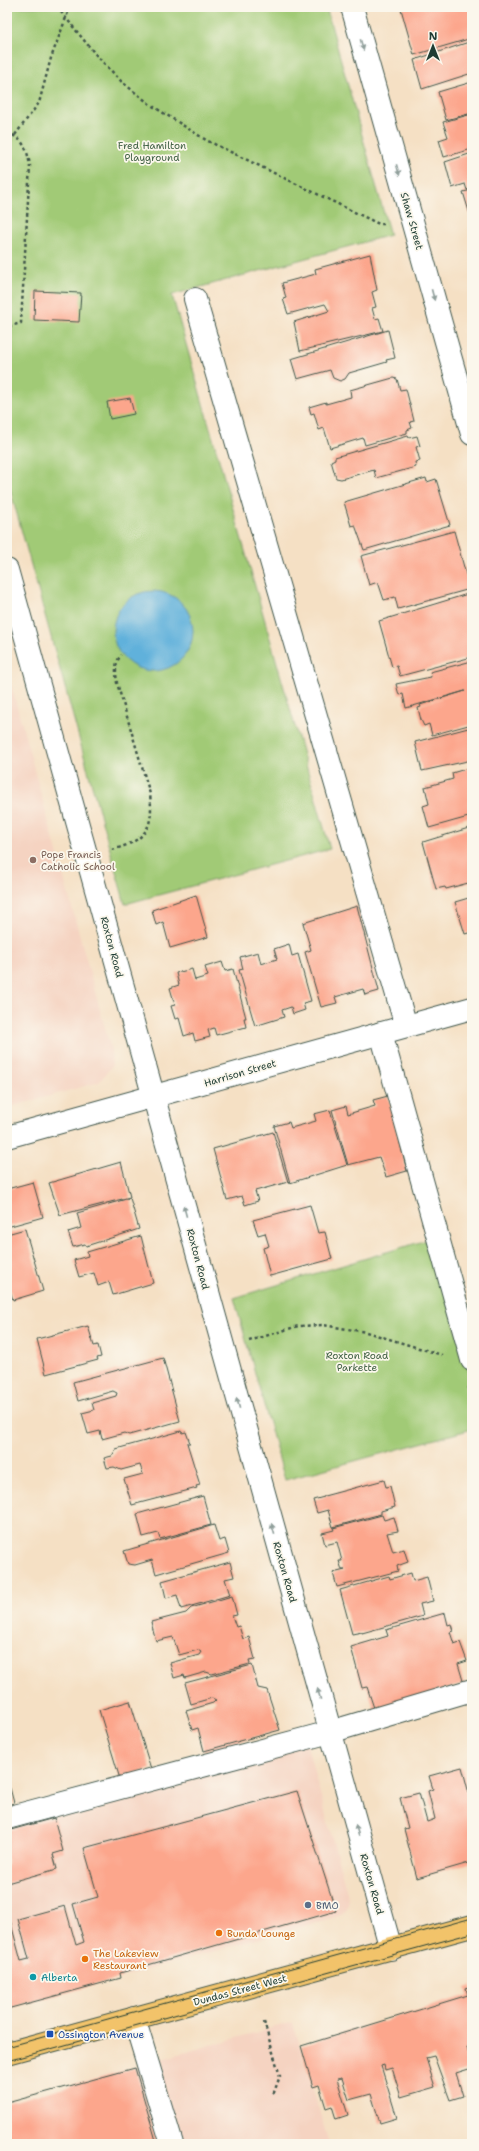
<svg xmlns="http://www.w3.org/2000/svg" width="479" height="2151" viewBox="0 0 479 2151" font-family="'Shantell Sans',sans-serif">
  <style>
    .built { fill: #f5d3c1 }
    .green { fill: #a1ca76; stroke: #608455 }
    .water { fill: #60b1db; stroke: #407788 }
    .building { fill: #fca68c }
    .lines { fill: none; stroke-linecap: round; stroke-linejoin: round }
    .minor-casing { stroke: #3f554a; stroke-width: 24 }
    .major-casing { stroke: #3f554a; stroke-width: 24 }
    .path { stroke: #3f554a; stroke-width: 2.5; stroke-dasharray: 3 3; stroke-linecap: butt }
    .minor { stroke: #fff; stroke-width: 22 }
    .major { stroke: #f2c36a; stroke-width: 22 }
    .tram { stroke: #1f3d34; stroke-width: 1 }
    .oneway { fill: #8f9e9a }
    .education-dot { fill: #8d6e63; stroke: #fbf7ec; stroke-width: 1.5 }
    .service-dot { fill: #5c6f8a; stroke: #fbf7ec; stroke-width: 1.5 }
    .food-dot { fill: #e8710a; stroke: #fbf7ec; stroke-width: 1.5 }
    .culture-dot { fill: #0f9aa8; stroke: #fbf7ec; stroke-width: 1.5 }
    .transit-dot { fill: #1a4fb4; stroke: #fbf7ec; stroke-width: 1.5 }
    .labels { text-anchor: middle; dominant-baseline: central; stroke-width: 3.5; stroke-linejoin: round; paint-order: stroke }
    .park-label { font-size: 10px; fill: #406044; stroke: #fbf7ec }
    .street-label { font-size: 10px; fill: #1f3d34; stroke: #fbf7ec }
    .education-label { font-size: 10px; fill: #785e54; stroke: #fbf7ec; text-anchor: start }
    .service-label { font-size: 10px; fill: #4e5e75; stroke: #fbf7ec; text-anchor: start }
    .food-label { font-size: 10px; fill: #c56008; stroke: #fbf7ec; text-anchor: start }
    .culture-label { font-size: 10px; fill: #0d838f; stroke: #fbf7ec; text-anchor: start }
    .transit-label { font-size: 10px; fill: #164399; stroke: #fbf7ec; text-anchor: start }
  </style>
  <rect width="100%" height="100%" fill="#fbf7ec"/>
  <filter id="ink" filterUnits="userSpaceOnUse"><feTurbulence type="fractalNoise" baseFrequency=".025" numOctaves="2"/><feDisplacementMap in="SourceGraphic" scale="8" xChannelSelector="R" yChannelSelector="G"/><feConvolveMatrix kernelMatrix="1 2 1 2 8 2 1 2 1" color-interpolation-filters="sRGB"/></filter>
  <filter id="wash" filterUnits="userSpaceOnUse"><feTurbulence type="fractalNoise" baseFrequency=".012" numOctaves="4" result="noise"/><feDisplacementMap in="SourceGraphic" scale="16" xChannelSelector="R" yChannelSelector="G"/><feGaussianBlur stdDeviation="0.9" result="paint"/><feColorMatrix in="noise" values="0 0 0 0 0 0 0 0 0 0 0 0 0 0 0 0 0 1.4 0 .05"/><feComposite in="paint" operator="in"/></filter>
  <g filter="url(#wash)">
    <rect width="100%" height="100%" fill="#f5e0c4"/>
    <g class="built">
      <polygon points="7,670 111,1050 112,1066 99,1082 7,1108"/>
      <polygon points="306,1742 349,1900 346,1910 339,1916 7,2009 7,1823"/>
      <polygon points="293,2022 329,2144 7,2144 7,2103"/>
    </g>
    <g class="green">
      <polygon points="7,7 326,7 390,235 172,295 330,849 125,904 7,478"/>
      <polygon points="430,1239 472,1383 472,1429 285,1480 234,1298"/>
    </g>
    <circle class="water" cx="153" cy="631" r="40"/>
    <g id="blocks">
      <g class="building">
        <polygon points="409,7 472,7 472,38 414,55 401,9"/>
        <polygon points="472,41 472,73 422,89 414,60"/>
        <polygon points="472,82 472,113 446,120 438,92"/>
        <polygon points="472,114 472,149 444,157 439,140 448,137 443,122"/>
        <polygon points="472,153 472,188 467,190 465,184 452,188 445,162"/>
        <polygon points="472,190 472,221 463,192"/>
        <polygon points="370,254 377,290 372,292 376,307 372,308 375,319 379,318 383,331 300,351 294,322 329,311 325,304 288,314 283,299 286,298 282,283 316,274 315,269"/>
        <polygon points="35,291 81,293 79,322 34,320"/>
        <polygon points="388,330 395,358 386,360 387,362 349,373 345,379 340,381 333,378 330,370 297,379 291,359"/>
        <polygon points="393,378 397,379 400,390 406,389 414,421 410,422 412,428 407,430 407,433 365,445 363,438 330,448 324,428 319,430 314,413 311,414 309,407 326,402 326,404 351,397 350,390"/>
        <polygon points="130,398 134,414 110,419 107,402"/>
        <polygon points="408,436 409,438 417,436 420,446 416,447 420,461 415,462 416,467 376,478 374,470 341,479 336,478 331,461 335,459 335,457"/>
        <polygon points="426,478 427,482 436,479 450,525 364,550 355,525 351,526 344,502"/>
        <polygon points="454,531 470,589 398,609 395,597 384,600 378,582 369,585 361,556"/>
        <polygon points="471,593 472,657 400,676 397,666 392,667 379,621"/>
        <polygon points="472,661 472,724 432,735 429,724 424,726 421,720 418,708 421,707 420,705 465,691 406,708 403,694 399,695 396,684 431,677 430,672"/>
        <polygon points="472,727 472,760 422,771 415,742"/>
        <polygon points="472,767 472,816 429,828 423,806 429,804 425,787 453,779 452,773"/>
        <polygon points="472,827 472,882 446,889 445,887 436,889 423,842"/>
        <polygon points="196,895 208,937 170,948 163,922 156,925 152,910"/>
        <polygon points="472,897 472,932 465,934 455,902"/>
        <polygon points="357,906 379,991 365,995 363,989 335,997 337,1003 321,1007 305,952 311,950 303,923"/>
        <polygon points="289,944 292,956 298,954 311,1001 303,1003 305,1010 293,1014 291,1007 282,1010 284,1017 255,1026 239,970 243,969 240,957 258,952 261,964 277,959 274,949"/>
        <polygon points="222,962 225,971 233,969 246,1018 244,1018 246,1027 216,1035 214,1028 208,1030 210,1037 195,1041 193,1033 184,1036 179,1018 175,1019 171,1006 175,1005 170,988 179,985 176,973 192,969 195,980 208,976 205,967"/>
        <polygon points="388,1096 407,1171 386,1177 379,1157 348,1165 332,1110 346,1106 348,1114 375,1106 373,1100"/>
        <polygon points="330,1110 347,1165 290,1183 274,1126 289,1122 291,1128 316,1121 314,1114"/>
        <polygon points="273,1132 288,1182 255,1191 258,1201 245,1205 242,1196 227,1200 213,1149"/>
        <polygon points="121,1162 130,1197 60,1215 49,1183"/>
        <polygon points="33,1182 43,1217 7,1227 7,1189"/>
        <polygon points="130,1198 139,1229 86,1246 85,1244 73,1247 68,1232 81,1228 77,1213"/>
        <polygon points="310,1205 318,1233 325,1232 332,1259 270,1276 263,1248 269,1246 265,1233 258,1235 253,1220"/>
        <polygon points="25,1229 43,1291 13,1300 7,1281 7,1234"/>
        <polygon points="141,1236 153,1283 113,1295 109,1282 98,1286 94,1273 79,1277 74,1260 88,1256 87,1252"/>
        <polygon points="88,1326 94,1346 98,1345 101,1357 97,1358 98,1360 46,1374 37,1339"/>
        <polygon points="163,1358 180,1421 129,1435 124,1433 102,1439 100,1431 88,1434 82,1413 94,1410 92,1403 116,1396 117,1393 113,1391 78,1401 73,1382"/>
        <polygon points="181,1431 182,1433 186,1432 190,1443 187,1443 200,1485 196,1486 197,1488 132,1505 124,1479 143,1474 140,1465 121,1470 114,1467 107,1468 104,1458 112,1456 116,1449"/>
        <polygon points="384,1480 386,1487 390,1486 395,1507 381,1511 381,1514 333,1527 328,1510 317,1513 313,1500 324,1497 324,1496"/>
        <polygon points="203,1496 211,1525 160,1539 158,1533 143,1537 137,1514"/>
        <polygon points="382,1515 384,1520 394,1517 398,1531 387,1533 393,1552 404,1549 408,1562 397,1566 398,1571 337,1587 333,1573 345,1570 342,1570 339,1561 342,1561 337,1542 325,1545 322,1533 334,1530 333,1528"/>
        <polygon points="214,1525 219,1541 225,1539 229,1553 156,1574 152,1560 135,1565 128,1564 124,1551"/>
        <polygon points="230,1562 234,1577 225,1579 230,1595 181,1609 177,1595 166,1598 162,1581"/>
        <polygon points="411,1573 413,1581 427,1577 433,1601 420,1604 423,1616 362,1633 362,1632 352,1634 340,1590 389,1576 390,1579"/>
        <polygon points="232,1596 237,1615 232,1616 236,1627 239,1626 243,1639 249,1637 255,1659 249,1660 250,1664 212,1674 206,1672 185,1678 184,1675 174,1678 170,1663 199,1655 201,1652 198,1650 179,1655 173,1637 156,1641 151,1622 186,1613 191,1608"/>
        <polygon points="445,1613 448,1625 451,1624 453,1631 450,1632 454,1644 460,1642 467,1661 458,1664 464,1684 375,1711 367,1687 362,1688 351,1647 388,1636 386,1630"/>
        <polygon points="252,1665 258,1688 267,1690 280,1730 204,1751 198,1728 192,1730 186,1711 213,1703 216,1700 212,1698 191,1704 185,1683"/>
        <polygon points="130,1701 151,1769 120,1779 99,1710"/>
        <polygon points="462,1767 472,1805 472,1862 417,1878 404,1829 408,1828 400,1798 419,1793 427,1822 435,1819 428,1791 433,1789 429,1776"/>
        <polygon points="7,1788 10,1788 14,1803 7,1805"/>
        <polygon points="297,1791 336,1911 120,1973 121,1978 7,2009 7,1921 10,1920 21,1961 29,1959 18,1919 65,1906 76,1945 84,1942 73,1904 98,1897 84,1848"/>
        <polygon points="54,1818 63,1851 53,1854 57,1869 7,1883 7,1831"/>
        <polygon points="472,1986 472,2045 467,2047 472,2068 456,2073 463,2096 450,2100 434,2056 426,2058 435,2087 401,2097 392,2068 385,2070 384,2065 381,2066 397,2118 380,2123 371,2094 349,2100 342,2078 337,2079 348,2115 336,2119 332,2106 326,2108 319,2085 313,2087 301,2046 468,1995 466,1988"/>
        <polygon points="135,2068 157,2144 7,2144 7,2103"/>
      </g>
    </g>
  </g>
  <g filter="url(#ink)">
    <use href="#blocks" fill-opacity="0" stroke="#3f554a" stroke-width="1"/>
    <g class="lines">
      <defs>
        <g id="minor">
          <polyline points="352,7 472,434"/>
          <polyline points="195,299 406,1026"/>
          <polyline points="7,570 391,1949"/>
          <polyline points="381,1033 472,1360"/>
          <polyline points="7,1137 472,1008"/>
          <polyline points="7,1818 330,1732 472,1690"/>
          <polyline points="134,2018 172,2144"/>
        </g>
        <polyline id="major" points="7,2053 472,1926"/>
      </defs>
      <use href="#minor" class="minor-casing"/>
      <use href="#major" class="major-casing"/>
      <g class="path">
        <polyline points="57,7 96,55 122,82 151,105 206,140 379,224 384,224"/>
        <path d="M7,133C24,138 27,150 30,165L21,323L7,327"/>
        <polyline points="15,135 39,103 51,58 70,7"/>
        <path d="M112,850C146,840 154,829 150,794L117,683C116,673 114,664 121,655"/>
        <polyline points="249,1341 298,1326 323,1325 366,1332 442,1355"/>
        <polyline points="468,1387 472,1392"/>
        <polyline points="264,2022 280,2076 273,2095"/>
      </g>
      <use href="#minor" class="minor"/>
      <use href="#major" class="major"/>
      <g class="tram">
        <polyline points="7,2047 472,1918"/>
        <polyline points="7,2061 472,1933"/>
      </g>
    </g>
    <defs><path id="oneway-solid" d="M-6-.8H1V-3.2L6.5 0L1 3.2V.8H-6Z"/></defs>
    <g class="oneway">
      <use href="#oneway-solid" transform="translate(362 45) rotate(74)"/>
      <use href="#oneway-solid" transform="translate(398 170) rotate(74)"/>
      <use href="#oneway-solid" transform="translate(433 295) rotate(75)"/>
      <use href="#oneway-solid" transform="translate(185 1211) rotate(-105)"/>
      <use href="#oneway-solid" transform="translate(238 1403) rotate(-106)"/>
      <use href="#oneway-solid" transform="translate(273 1529) rotate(-106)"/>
      <use href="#oneway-solid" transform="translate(319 1694) rotate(-106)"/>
      <use href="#oneway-solid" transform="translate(357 1830) rotate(-106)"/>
    </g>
  </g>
  <circle class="education-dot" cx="33" cy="860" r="4"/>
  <circle class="service-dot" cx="308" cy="1905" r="4"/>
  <g class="food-dot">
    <circle cx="219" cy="1933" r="4"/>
    <circle cx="85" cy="1959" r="4"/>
  </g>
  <circle class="culture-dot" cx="33" cy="1977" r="4"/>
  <rect class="transit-dot" x="46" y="2030" width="8" height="8" rx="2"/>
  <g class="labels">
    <g class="park-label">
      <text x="152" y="145">Fred Hamilton<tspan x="152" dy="12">Playground</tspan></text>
      <text x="357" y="1355">Roxton Road<tspan x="357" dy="12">Parkette</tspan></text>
    </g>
    <g class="street-label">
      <text transform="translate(412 221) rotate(74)">Shaw Street</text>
      <text transform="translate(112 947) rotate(75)">Roxton Road</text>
      <text transform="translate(240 1073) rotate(-16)">Harrison Street</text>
      <text transform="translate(198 1259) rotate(75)">Roxton Road</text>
      <text transform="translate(285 1572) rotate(74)">Roxton Road</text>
      <text transform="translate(372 1884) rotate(74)">Roxton Road</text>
      <text transform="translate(240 1990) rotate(-15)">Dundas Street West</text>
    </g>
    <g class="education-label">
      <text x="41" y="854">Pope Francis<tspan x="41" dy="12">Catholic School</tspan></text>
    </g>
    <g class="service-label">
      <text x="316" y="1905">BMO</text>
    </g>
    <g class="food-label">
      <text x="227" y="1933">Bunda Lounge</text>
      <text x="93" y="1953">The Lakeview<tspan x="93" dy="12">Restaurant</tspan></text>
    </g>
    <g class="culture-label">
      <text x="41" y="1977">Alberta</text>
    </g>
    <g class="transit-label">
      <text x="58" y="2034">Ossington Avenue</text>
    </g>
  </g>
  <rect width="479" height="2151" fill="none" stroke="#fbf7ec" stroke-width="24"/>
  <g transform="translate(433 46)" stroke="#fbf7ec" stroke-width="3" paint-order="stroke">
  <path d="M0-3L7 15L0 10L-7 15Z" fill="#1f3d34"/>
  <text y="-6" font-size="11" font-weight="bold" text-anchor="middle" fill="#1f3d34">N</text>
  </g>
</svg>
